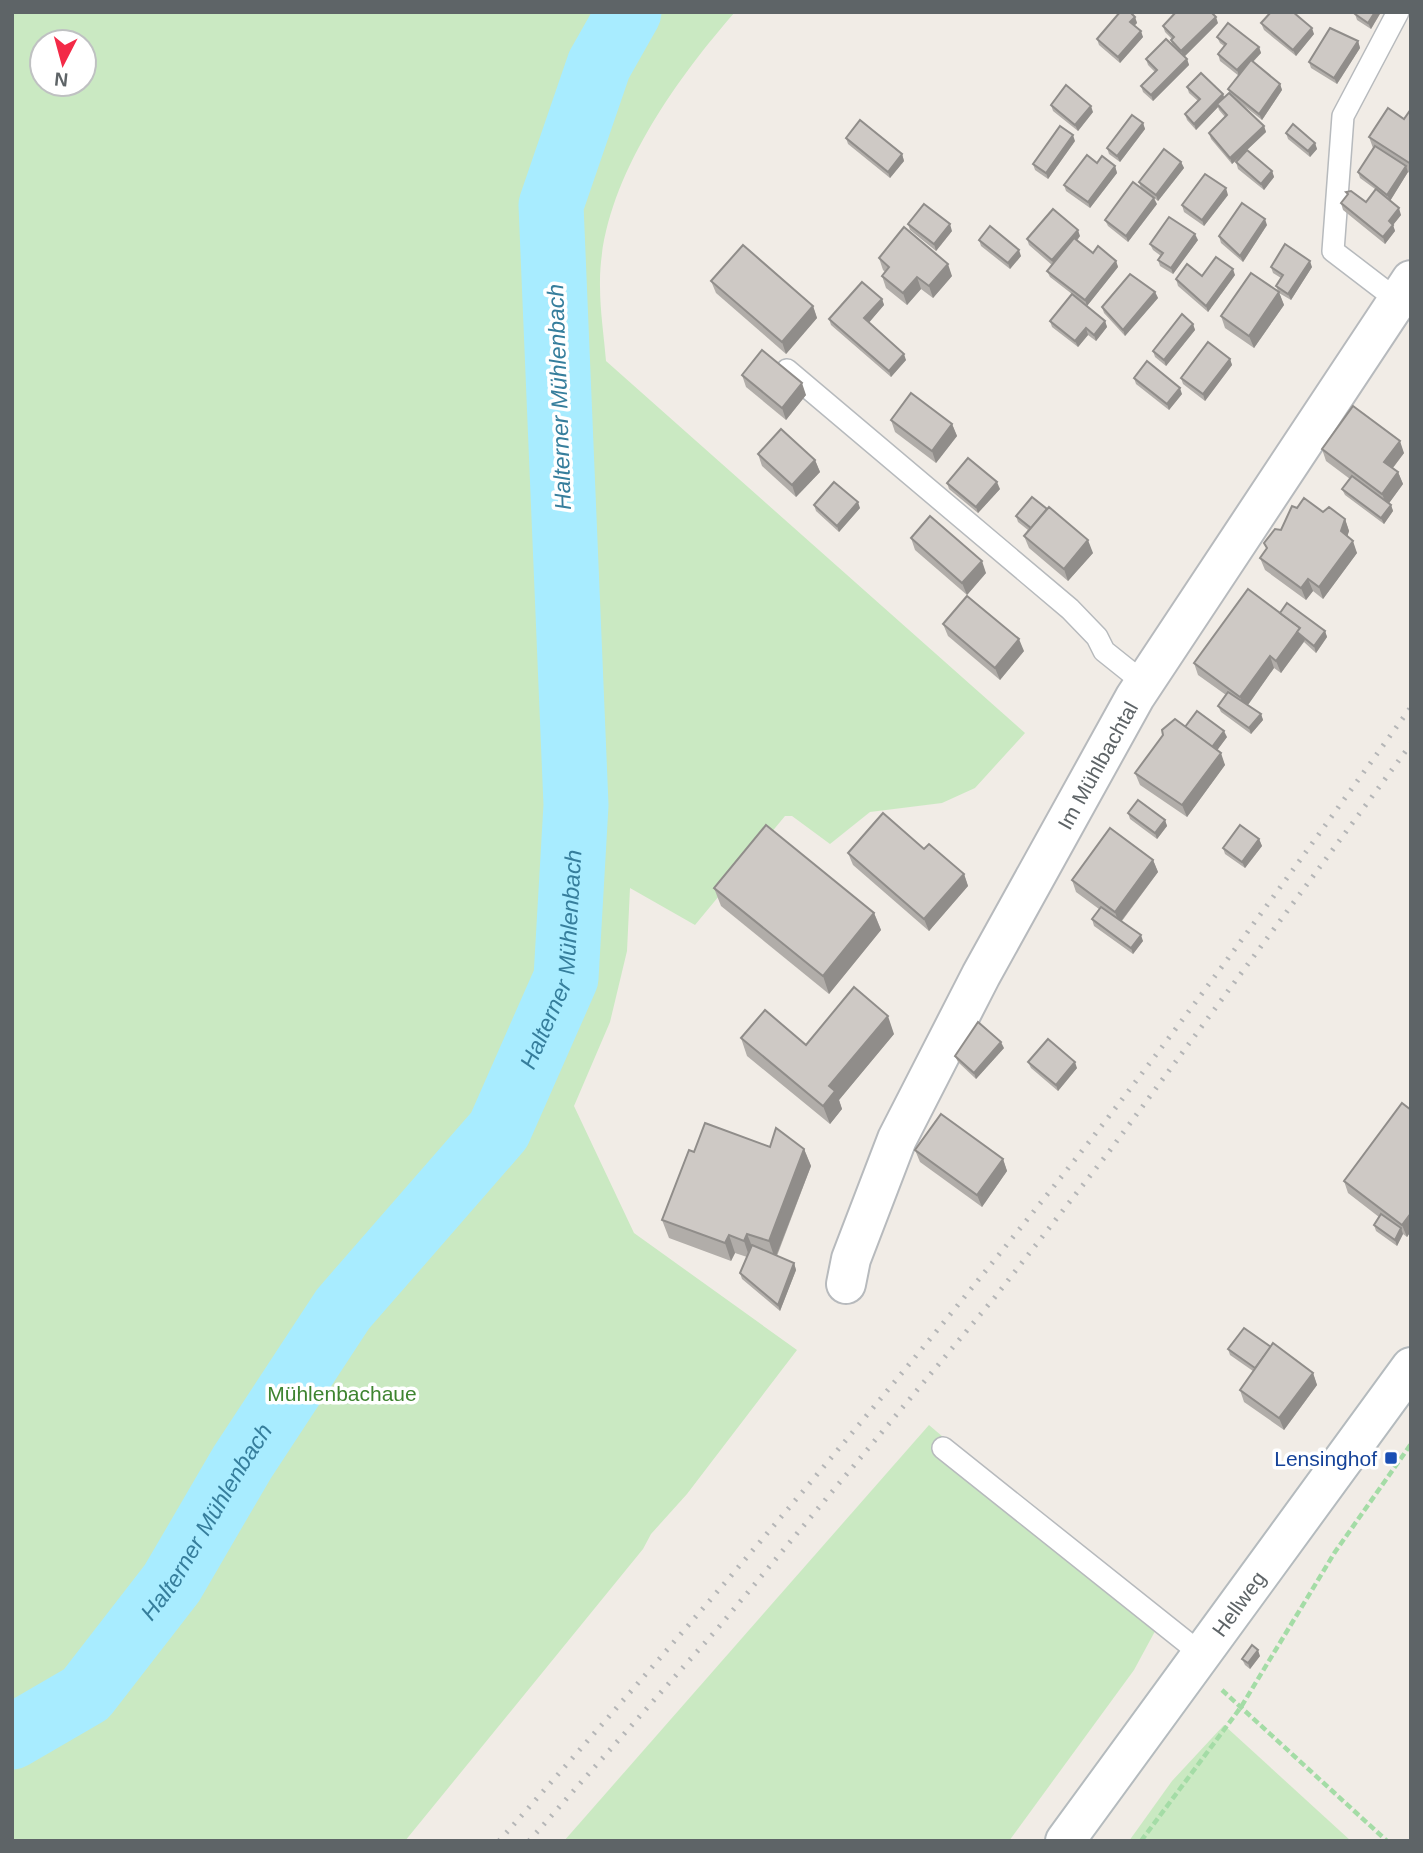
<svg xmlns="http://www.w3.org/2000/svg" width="1423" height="1853" viewBox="0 0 1423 1853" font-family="Helvetica,sans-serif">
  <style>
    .green { fill: #cae9c2; fill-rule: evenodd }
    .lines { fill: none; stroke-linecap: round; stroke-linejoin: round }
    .river { stroke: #a8ecff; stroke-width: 65 }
    .lane-casing { stroke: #b7babd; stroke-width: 24 }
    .street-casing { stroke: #b7babd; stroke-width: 42 }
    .secondary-casing { stroke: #b5bbbe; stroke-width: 42 }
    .path { stroke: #a4dca6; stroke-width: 4.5; stroke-dasharray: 7 3.5; stroke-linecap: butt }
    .lane { stroke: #fff; stroke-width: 21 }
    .street { stroke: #fff; stroke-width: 38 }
    .secondary { stroke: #fff; stroke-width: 38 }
    .rail { stroke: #b5b6b7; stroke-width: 5; stroke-dasharray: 2 9; stroke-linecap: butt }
    .wall { fill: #b1ada9 }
    .shaded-wall { fill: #908d8a }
    .building { fill: #cec9c5; stroke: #908d8a; stroke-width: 2 }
    .transit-dot { fill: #1a4fb4; stroke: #fff; stroke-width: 2.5 }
    .labels { text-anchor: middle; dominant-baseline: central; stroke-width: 7; stroke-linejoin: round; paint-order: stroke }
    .street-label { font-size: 21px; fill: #5e6467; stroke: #fff }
    .park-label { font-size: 21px; fill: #3e8430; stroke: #fff }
    .transit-label { font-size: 21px; fill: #164399; stroke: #fff; text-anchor: end }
    .water-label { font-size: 23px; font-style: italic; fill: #367e9c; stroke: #fff }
  </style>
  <rect width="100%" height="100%" fill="#f1ece6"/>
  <g class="green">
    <path d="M12,12H735C673,83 598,188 600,286C600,311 604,336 606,361L1025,733L975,788L942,803L870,812L830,844L792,816H785L695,925L630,888L627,951L610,1022L574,1106L634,1233L797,1350L687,1494L651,1534L643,1549L405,1841H12ZM42,42H84V84H42Z"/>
    <polygon points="929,1425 1160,1622 1134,1670 1009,1841 564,1841"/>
    <polygon points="1224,1725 1351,1841 1129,1841 1172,1781"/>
  </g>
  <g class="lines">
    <path class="river" id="s1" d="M12,1737L86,1694L172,1583L242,1463L343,1309L499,1130L566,978L576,805L551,205L599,65L629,12"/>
    <defs>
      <g id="lane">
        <polyline points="1397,300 1333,251 1343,116 1398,12"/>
        <polyline points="787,370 1070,609 1097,637 1104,651 1144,683"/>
        <polyline points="943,1448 1200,1653"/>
      </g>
      <g id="street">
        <path id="s2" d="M846,1284L851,1259L897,1139L981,975L1135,697L1411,280"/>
      </g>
      <g id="secondary">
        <path id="s3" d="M1065,1841L1411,1367"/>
      </g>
    </defs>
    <use href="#lane" class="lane-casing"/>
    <use href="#street" class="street-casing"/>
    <use href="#secondary" class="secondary-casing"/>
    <g class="path">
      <polyline points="1222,1690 1387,1841"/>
      <polyline points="1141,1841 1241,1707 1335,1552 1411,1444"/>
    </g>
    <use href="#lane" class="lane"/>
    <use href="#street" class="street"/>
    <use href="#secondary" class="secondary"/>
    <g class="rail">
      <path d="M499,1841C702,1613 900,1381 1089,1142C1200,1000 1305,853 1411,707"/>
      <polyline points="529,1841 718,1628 995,1297 1108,1153 1411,744"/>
    </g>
  </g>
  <g class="wall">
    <polygon points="1381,12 1371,29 1357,20 1355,14"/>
    <polygon points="1135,17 1137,23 1134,26 1143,37 1120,63 1099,45 1097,39"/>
    <polygon points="1218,23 1184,57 1187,59 1189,65 1153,101 1143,92 1141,86 1155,72 1148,65 1146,59 1172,45 1171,40 1172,39 1165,32 1163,26"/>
    <polygon points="1261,23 1314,34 1296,56 1264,30"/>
    <polygon points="1217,37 1259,47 1261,53 1253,62 1280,84 1282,90 1262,120 1233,97 1264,126 1266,132 1247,150 1272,171 1274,177 1264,190 1238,169 1236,162 1244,153 1232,164 1211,139 1209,133 1225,117 1219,110 1218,107 1196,130 1187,120 1185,114 1198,101 1189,93 1187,87 1223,94 1224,98 1230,94 1228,89 1239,76 1220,61 1218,54 1224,46 1220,43"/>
    <polygon points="1358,41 1360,48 1337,84 1311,68 1309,62"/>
    <polygon points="1051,105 1093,112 1078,131 1053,111"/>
    <polygon points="1411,109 1411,174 1408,172 1390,201 1401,215 1393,225 1395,231 1385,244 1343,210 1341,203 1348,195 1346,192 1366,202 1375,189 1360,178 1358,172 1373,148 1369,137 1404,119"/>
    <polygon points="1143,123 1145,129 1120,162 1109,154 1107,148"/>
    <polygon points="1286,133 1315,143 1317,149 1310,157 1288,139"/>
    <polygon points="846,138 902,154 904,161 890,178 848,144"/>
    <polygon points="1075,141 1048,179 1035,170 1033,164"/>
    <polygon points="1181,162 1184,168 1158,201 1141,188 1139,182"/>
    <polygon points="1097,163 1115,166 1117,173 1090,208 1066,191 1064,185"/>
    <polygon points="1228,195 1204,226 1184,212 1182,205"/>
    <polygon points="1157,204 1128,242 1108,226 1105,220"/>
    <polygon points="908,224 952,231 936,251 910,230"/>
    <polygon points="1267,225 1243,262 1221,243 1219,236"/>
    <polygon points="1080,236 1077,241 1093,253 1116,261 1118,267 1087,306 1105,321 1107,327 1096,341 1088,335 1078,347 1052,327 1050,321 1072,294 1050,277 1047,271 1052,265 1029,245 1027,239"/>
    <polygon points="979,240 1021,256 1010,269 981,246"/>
    <polygon points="1198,240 1173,274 1160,266 1158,260 1161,256 1153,250 1150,244"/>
    <polygon points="879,258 952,276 933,298 921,289 907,305 886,288 882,276 885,272 883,270"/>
    <polygon points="1271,267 1312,267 1291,300 1279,293 1284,305 1254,348 1225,328 1221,316 1278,291 1276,286 1281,278 1273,273"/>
    <polygon points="1235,275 1208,312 1178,286 1176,279 1202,276"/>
    <polygon points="711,281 813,306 817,318 786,354 716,293"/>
    <polygon points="1155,292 1158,298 1125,336 1104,313 1102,307"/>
    <polygon points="882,299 884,305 869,322 906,360 891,377 831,325 829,319"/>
    <polygon points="1193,324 1195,330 1166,366 1155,357 1153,351"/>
    <polygon points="1230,359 1232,365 1205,401 1183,384 1181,378"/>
    <polygon points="742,375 806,395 786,420 746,387"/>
    <polygon points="1134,378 1182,394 1169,410 1136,384"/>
    <polygon points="891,420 952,424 957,436 936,463 895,432"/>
    <polygon points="1322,449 1404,453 1393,468 1398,472 1403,484 1389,503 1391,505 1393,511 1384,524 1345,495 1342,489 1350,479 1326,461"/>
    <polygon points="758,454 815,460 820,472 796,497 762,466"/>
    <polygon points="947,483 1000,489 978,513 949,489"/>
    <polygon points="814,505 860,508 839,532 816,511"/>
    <polygon points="1323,512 1345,519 1349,531 1347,536 1357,553 1323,599 1313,591 1306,600 1265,570 1260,558 1267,549 1264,543 1281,530"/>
    <polygon points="1016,516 1093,553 1068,581 1029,548 1024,536 1028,530 1018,522"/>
    <polygon points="911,538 986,573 967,595 915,550"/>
    <polygon points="1280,613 1325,631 1327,637 1316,653 1304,642 1281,673 1274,668 1248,705 1261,714 1263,720 1251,734 1221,712 1218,706 1226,695 1198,675 1194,663"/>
    <polygon points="943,624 1024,651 1000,680 948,636"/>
    <polygon points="1185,727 1227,737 1217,750 1225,765 1187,817 1140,785 1135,773"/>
    <polygon points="1128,813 1165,820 1167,826 1157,839 1130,819"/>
    <polygon points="1259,839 1262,846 1245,868 1225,854 1223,848"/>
    <polygon points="924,849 964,874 968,886 929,931 853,865 848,853"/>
    <polygon points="1153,860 1158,872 1122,921 1143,941 1133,954 1094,926 1092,919 1099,909 1076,892 1072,880"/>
    <polygon points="714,888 874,913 881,930 829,994 721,906"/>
    <polygon points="894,1034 839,1100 842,1109 830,1124 747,1056 741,1038 806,1045"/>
    <polygon points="1004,1048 976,1079 958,1062 955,1056"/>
    <polygon points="1028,1062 1077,1068 1058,1091 1031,1068"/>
    <polygon points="1411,1110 1411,1231 1407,1237 1403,1234 1397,1246 1376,1231 1374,1225 1379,1217 1348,1193 1344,1181"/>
    <polygon points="770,1147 804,1149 811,1166 777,1256 794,1263 796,1270 780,1311 742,1279 740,1273 747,1257 735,1253 731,1261 669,1238 662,1220 694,1152"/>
    <polygon points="915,1150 1003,1159 1007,1171 982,1207 920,1162"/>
    <polygon points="1271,1347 1313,1373 1317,1385 1284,1430 1244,1402 1240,1390 1253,1371 1230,1355 1228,1349"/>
    <polygon points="1260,1656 1250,1669 1245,1665 1242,1659"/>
  </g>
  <g class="shaded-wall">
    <polygon points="1375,12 1381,12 1371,29 1368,23"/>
    <polygon points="1135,17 1137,23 1132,28 1130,22"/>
    <polygon points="1216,17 1218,23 1184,57 1181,51"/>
    <polygon points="1312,28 1314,34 1296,56 1293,50"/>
    <polygon points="1141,31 1143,37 1120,63 1118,57"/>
    <polygon points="1358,41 1360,48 1337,84 1334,78"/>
    <polygon points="1259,47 1261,53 1239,76 1237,70"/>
    <polygon points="1187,59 1189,65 1153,101 1151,95"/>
    <polygon points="1280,84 1282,90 1262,120 1259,114"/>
    <polygon points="1223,94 1225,100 1217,104 1218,107 1196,130 1194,124"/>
    <polygon points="1091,106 1093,112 1078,131 1075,125"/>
    <polygon points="1143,123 1145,129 1120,162 1117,156"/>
    <polygon points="1264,126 1266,132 1232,164 1230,158"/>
    <polygon points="1073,135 1075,141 1048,179 1046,173"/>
    <polygon points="1315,143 1317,149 1310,157 1308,151"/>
    <polygon points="902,154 904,161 890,178 888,172"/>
    <polygon points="1181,162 1184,168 1158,201 1156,195"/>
    <polygon points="1115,166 1117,173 1090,208 1088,202"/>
    <polygon points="1406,166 1408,172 1390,201 1387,195"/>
    <polygon points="1272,171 1274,177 1264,190 1261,184"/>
    <polygon points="1226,188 1228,195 1204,226 1202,220"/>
    <polygon points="1154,198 1157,204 1128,242 1126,236"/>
    <polygon points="1399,208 1401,215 1393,225 1395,231 1385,244 1383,237 1389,221"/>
    <polygon points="1265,219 1267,225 1243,262 1240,256"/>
    <polygon points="950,224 952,231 936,251 934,244"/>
    <polygon points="1078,230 1080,236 1054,267 1052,260"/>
    <polygon points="1195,234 1198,240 1173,274 1171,268"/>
    <polygon points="1019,250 1021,256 1010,269 1008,263"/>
    <polygon points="1116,261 1118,267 1087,306 1085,300"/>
    <polygon points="1310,261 1312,267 1291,300 1288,294"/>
    <polygon points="948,264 952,276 933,298 929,286"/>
    <polygon points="1233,269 1235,275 1208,312 1206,306"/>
    <polygon points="917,277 921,289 907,305 903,293"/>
    <polygon points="1155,292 1158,298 1125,336 1123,330"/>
    <polygon points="1279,292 1284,305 1254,348 1249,336"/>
    <polygon points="882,299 884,305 867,325 864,318"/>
    <polygon points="813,306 817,318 786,354 782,342"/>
    <polygon points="1105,321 1107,327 1096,341 1094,335"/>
    <polygon points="1193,324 1195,330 1166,366 1164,360"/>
    <polygon points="1086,328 1088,335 1078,347 1075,341"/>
    <polygon points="904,354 906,360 891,377 889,371"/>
    <polygon points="1230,359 1232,365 1205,401 1203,394"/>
    <polygon points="802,383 806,395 786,420 782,408"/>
    <polygon points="1180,388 1182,394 1169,410 1167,404"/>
    <polygon points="952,424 957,436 936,463 932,451"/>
    <polygon points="1400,441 1404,453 1388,474 1384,462"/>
    <polygon points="815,460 820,472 796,497 792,485"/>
    <polygon points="1398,472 1403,484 1387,506 1382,494"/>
    <polygon points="997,482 1000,489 978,513 976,507"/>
    <polygon points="858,502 860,508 839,532 837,526"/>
    <polygon points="1391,505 1393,511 1384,524 1381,518"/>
    <polygon points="1345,519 1349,531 1345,544 1341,531"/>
    <polygon points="1088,540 1093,553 1068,581 1064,569"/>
    <polygon points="1353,541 1357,553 1323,599 1319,587"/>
    <polygon points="982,561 986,573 967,595 962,583"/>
    <polygon points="1308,579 1313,591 1306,600 1301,588"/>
    <polygon points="1300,628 1305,640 1281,673 1276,661"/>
    <polygon points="1325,631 1327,637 1316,653 1314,646"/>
    <polygon points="1019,639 1024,651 1000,680 995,668"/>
    <polygon points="1270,656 1274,668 1245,709 1240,697"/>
    <polygon points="1261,714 1263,720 1251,734 1249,728"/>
    <polygon points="1224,731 1227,737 1213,756 1210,750"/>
    <polygon points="1221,753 1225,765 1187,817 1182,805"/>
    <polygon points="1165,820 1167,826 1157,839 1155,833"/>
    <polygon points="1259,839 1262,846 1245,868 1242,862"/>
    <polygon points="1153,860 1158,872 1119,924 1115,912"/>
    <polygon points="964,874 968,886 929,931 924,919"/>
    <polygon points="874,913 881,930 829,994 823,976"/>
    <polygon points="1141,935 1143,941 1133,954 1131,948"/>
    <polygon points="888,1016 894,1034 839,1100 842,1109 830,1124 823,1106 829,1086"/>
    <polygon points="1001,1042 1004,1048 976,1079 974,1073"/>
    <polygon points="1075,1062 1077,1068 1058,1091 1056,1085"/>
    <polygon points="804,1149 811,1166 775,1259 769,1241"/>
    <polygon points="1003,1159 1007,1171 982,1207 977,1195"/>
    <polygon points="1411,1213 1411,1231 1407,1237 1402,1225"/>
    <polygon points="1401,1228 1403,1234 1397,1246 1395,1240"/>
    <polygon points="747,1234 754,1251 750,1259 744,1241"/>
    <polygon points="729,1235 735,1253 731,1261 725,1243"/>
    <polygon points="794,1263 796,1270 780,1311 778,1305"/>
    <polygon points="1313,1373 1317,1385 1284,1430 1279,1418"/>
    <polygon points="1258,1650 1260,1656 1250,1669 1248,1663"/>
  </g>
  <g class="building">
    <polygon points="1120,12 1130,12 1135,17 1130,22 1141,31 1118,57 1097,39"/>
    <polygon points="1176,12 1211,12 1216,17 1181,51 1171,40 1174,37 1163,26"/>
    <polygon points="1271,12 1293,12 1312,28 1293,50 1261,23"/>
    <polygon points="1356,12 1375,12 1368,23 1355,14"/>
    <polygon points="1228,23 1259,47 1237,70 1218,54 1226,44 1217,37"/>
    <polygon points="1330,28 1358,41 1334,78 1309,62"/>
    <polygon points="1166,39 1187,59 1151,95 1141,86 1157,70 1146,59"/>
    <polygon points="1251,60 1280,84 1259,114 1228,89"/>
    <polygon points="1201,73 1223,94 1194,124 1185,114 1200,99 1187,87"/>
    <polygon points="1066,85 1091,106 1075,125 1051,105"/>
    <polygon points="1229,93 1264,126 1230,158 1209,133 1227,115 1217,104"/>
    <polygon points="1388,108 1404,119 1411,109 1411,164 1369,137"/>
    <polygon points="1132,115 1143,123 1117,156 1107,148"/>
    <polygon points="860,120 902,154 888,172 846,138"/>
    <polygon points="1293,124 1315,143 1308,151 1286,133"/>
    <polygon points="1060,126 1073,135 1046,173 1033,164"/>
    <polygon points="1375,146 1406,166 1387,195 1358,172"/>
    <polygon points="1164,149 1181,162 1156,195 1139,182"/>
    <polygon points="1247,150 1272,171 1261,184 1236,162"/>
    <polygon points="1087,155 1097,163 1102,156 1115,166 1088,202 1064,185"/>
    <polygon points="1205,174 1226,188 1202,220 1182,205"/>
    <polygon points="1133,182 1154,198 1126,236 1105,220"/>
    <polygon points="1376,189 1399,208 1389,221 1393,225 1383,237 1341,203 1348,194 1346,192 1351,191 1366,202"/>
    <polygon points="1242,203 1265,219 1240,256 1219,236"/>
    <polygon points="924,204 950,224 934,244 908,224"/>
    <polygon points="1053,209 1078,230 1052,260 1027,239"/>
    <polygon points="1169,217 1195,234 1171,268 1158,260 1163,253 1150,244"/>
    <polygon points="990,226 1019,250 1008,263 979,240"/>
    <polygon points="904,227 948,264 929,286 917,277 903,293 882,276 889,267 879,258"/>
    <polygon points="1074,238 1093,253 1098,246 1116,261 1085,300 1047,271"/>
    <polygon points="1285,244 1310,261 1288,294 1276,286 1283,275 1271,267"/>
    <polygon points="743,245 813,306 782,342 711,281"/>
    <polygon points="1216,257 1233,269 1206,306 1176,279 1187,264 1202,276"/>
    <polygon points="1251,273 1279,292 1249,336 1221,316"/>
    <polygon points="1130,274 1155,292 1123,330 1102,307"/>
    <polygon points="862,282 882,299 864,318 904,354 889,371 829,319"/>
    <polygon points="1072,294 1105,321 1094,335 1086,328 1075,341 1050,321"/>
    <polygon points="1182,314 1193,324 1164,360 1153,351"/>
    <polygon points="1208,342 1230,359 1203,394 1181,378"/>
    <polygon points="762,350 802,383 782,408 742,375"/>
    <polygon points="1147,361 1180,388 1167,404 1134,378"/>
    <polygon points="911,393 952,424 932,451 891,420"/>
    <polygon points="1353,406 1400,441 1384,462 1398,472 1382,494 1322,449"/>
    <polygon points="781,429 815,460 792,485 758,454"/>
    <polygon points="968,458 997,482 976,507 947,483"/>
    <polygon points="1352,476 1391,505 1381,518 1342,489"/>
    <polygon points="834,482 858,502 837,526 814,505"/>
    <polygon points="1032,497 1047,509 1031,528 1016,516"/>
    <polygon points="1304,498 1323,512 1329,507 1345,519 1341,531 1353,541 1319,587 1308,579 1301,588 1260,558 1267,548 1264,543 1275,529 1281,530 1292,506 1297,508"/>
    <polygon points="1049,507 1088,540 1064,569 1024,536"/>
    <polygon points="930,516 982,561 962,583 911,538"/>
    <polygon points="1248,589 1300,628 1276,661 1270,656 1240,697 1194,663"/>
    <polygon points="967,596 1019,639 995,668 943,624"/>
    <polygon points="1287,603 1325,631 1314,646 1297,632 1300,628 1280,613"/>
    <polygon points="1228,692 1261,714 1249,728 1218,706"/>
    <polygon points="1197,711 1224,731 1212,747 1185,727"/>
    <polygon points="1175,719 1221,753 1182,805 1135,773 1163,735 1162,730"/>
    <polygon points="1138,800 1165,820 1155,833 1128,813"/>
    <polygon points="883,813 924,849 929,844 964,874 924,919 848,853"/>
    <polygon points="766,825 874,913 823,976 714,888"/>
    <polygon points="1240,825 1259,839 1242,862 1223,848"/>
    <polygon points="1110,828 1153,860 1115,912 1072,880"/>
    <polygon points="1101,907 1141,935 1131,948 1092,919"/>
    <polygon points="854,987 888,1016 829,1086 835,1091 823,1106 741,1038 765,1010 806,1045"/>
    <polygon points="978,1022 1001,1042 974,1073 955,1056"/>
    <polygon points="1048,1039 1075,1062 1056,1085 1028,1062"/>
    <polygon points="1402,1103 1411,1110 1411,1213 1402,1225 1344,1181"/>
    <polygon points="941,1114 1003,1159 977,1195 915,1150"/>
    <polygon points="705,1123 770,1147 776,1128 804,1149 769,1241 747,1234 744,1241 729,1235 725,1243 662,1220 689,1150 694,1152"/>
    <polygon points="1381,1214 1401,1228 1395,1240 1374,1225"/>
    <polygon points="752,1245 794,1263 778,1305 740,1273"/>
    <polygon points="1244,1328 1271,1347 1255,1368 1228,1349"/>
    <polygon points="1273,1343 1313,1373 1279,1418 1240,1390"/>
    <polygon points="1252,1645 1258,1650 1248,1663 1242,1659"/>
  </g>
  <rect class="transit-dot" x="1384" y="1451" width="14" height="14" rx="3.5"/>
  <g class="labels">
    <g class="street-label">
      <text stroke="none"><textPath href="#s2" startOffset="578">Im Mühlbachtal</textPath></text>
      <text stroke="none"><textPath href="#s3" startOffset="294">Hellweg</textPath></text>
    </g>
    <g class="park-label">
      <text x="342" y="1393">Mühlenbachaue</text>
    </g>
    <g class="transit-label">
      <text x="1377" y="1458">Lensinghof</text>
    </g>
    <g class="water-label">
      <text transform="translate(559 397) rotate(-92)">Halterner Mühlenbach</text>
      <text stroke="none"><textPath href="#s1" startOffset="968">Halterner Mühlenbach</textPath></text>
      <text stroke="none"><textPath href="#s1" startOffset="296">Halterner Mühlenbach</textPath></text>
    </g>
  </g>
  <rect width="1423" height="1853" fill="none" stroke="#5e6467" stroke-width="28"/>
  <g transform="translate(63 63) rotate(186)"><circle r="33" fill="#ffffff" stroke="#bfc1c2" stroke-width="2"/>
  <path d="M0-5L12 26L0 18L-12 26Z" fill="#f32a47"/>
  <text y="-10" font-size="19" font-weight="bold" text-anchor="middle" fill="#5e6467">N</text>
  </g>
</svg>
